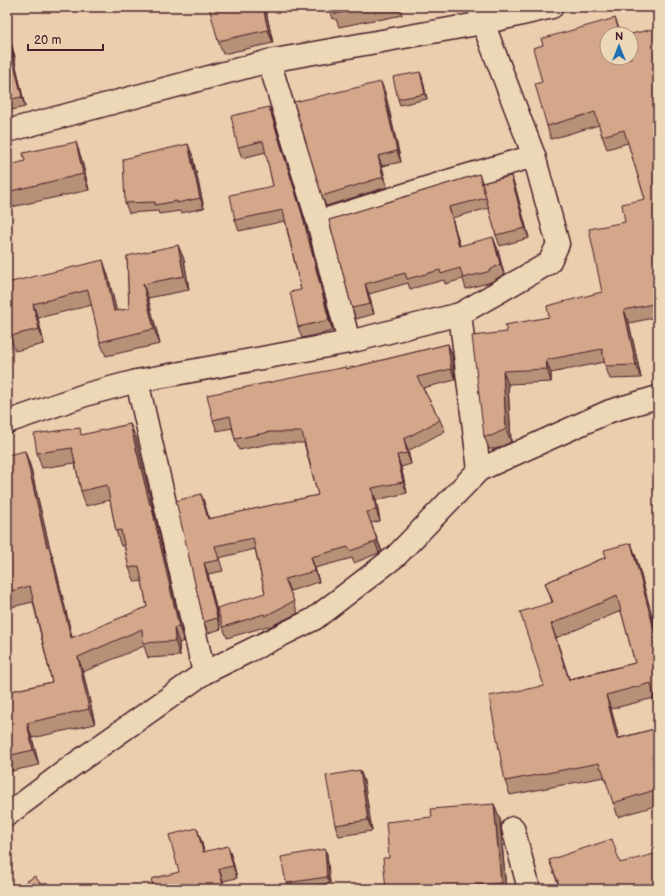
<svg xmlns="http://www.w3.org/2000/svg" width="665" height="896" viewBox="0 0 665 896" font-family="'Balsamiq Sans',sans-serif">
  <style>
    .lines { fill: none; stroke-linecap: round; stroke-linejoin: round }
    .minor-casing { stroke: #4a1f2b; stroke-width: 25 }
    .minor { stroke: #ecd7b6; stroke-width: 22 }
    .wall { fill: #b69077; stroke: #4a1f2b; fill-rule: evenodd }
    .shaded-wall { fill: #947561; stroke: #4a1f2b }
    .building { fill: #d4a78a; stroke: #4a1f2b; fill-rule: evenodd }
  </style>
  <rect width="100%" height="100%" fill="#eacead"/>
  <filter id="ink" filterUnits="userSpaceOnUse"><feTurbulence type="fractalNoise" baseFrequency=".025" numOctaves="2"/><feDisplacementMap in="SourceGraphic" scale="8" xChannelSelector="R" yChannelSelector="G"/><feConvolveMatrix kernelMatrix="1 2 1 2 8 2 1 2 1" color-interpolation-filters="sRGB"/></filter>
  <g filter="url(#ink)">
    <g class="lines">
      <defs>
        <g id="minor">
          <polyline points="269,61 318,222 349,342"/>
          <polyline points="7,131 269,61 483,23 552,7"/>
          <polyline points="318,222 455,179 534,156"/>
          <polyline points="460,314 479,470"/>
          <polyline points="137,381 204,673"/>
          <polyline points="7,422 88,394 137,381 349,342 460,314 549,263 558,244 534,156 483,23 479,7"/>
          <polyline points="7,815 72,766 204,673 314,619 396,556 479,470 610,411 658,397"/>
          <polyline points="513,828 529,889"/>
        </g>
      </defs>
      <use href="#minor" class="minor-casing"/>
      <use href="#minor" class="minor"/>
    </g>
    <g class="wall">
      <polygon points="51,7 64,7 53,10"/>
      <polygon points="265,7 273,43 223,54 218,41"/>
      <polygon points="329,7 400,7 402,15 378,20 378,19 339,27 336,19 333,19"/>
      <polygon points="658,28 658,317 629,323 641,378 610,379 604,362 551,373 551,382 508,384 511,442 496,449 489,449 484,436 507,332 549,317 602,292 625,222 645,199 628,143 607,149 602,136 599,125 551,139 547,126 542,82 607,58"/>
      <polygon points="7,29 15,57 14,57 25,107 7,111"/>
      <polygon points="420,72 422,77 427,99 400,105 398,99"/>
      <polygon points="385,92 401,162 382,166 387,187 326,206 322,196"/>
      <polygon points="273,118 306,225 333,331 302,338 298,327 301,290 285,221 239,231 235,220 273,186 266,152 242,158 238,147"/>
      <polygon points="192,154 204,208 181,213 180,211 159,214 158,211 129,213 125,203"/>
      <polygon points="81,157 89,190 7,208 7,166"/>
      <polygon points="479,174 483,184 511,176 515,186 529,238 500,246 496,235 489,208 452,218 460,246 497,247 504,274 491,282 466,289 463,279 445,284 444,280 410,289 408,283 369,294 374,314 356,319 352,308 329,220"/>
      <polygon points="127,256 184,259 189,290 148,298 160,344 106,356 100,342 92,305 38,318 44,344 15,351 10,336 7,283 108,275 116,311 129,309"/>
      <polygon points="448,344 452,355 455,380 423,388 440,420 445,431 408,451 411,464 401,467 407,493 376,500 380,521 371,523 382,551 379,553 354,563 352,558 315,568 319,582 290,591 298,613 269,627 268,626 227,638 223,627 265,593 255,549 219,558 223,571 208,574 221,629 208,633 204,622 201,494 205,505 209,519 318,495 304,443 274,443 239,450 235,439 232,428 217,431 213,420 346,369"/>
      <polygon points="130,424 136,438 154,513 156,519 184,641 179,643 180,656 148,658 144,646 83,672 95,724 32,738 39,765 7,772 7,692 52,682 33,602 7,608 7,455 30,465 50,549 54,561 72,638 147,607 142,581 135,582 129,568 124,545 121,546 116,531 110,500 86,506 81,491 75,463 42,468 37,453 83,435"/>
      <path d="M631,543L636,557L658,638V720L654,698L611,709L619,738L658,728V770H657L658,774V805L618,817L607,783H606L604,777L510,795L505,781L544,686L552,602L545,583L606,557ZM621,611L635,663L569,679L556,638Z"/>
      <polygon points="364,781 372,831 339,836 335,825"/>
      <polygon points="494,804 500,819 506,889 386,889 389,858 432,817"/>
      <polygon points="201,840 204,852 232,858 237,878 223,881 225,889 154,889 179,872"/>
      <polygon points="327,854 330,883 288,889 286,883"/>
      <polygon points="549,860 620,863 658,889 560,889"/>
    </g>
    <g class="shaded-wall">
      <polygon points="263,7 265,7 273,43 268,30"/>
      <polygon points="615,18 620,31 621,34 620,34"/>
      <polygon points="7,29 15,57 11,47 7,33"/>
      <polygon points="10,48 14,57 25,107 22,97"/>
      <polygon points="420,72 422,77 427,99 425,94"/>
      <polygon points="381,82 385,92 401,162 397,151"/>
      <polygon points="269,107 273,118 306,225 333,331 329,320"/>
      <polygon points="76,142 81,157 89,190 83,174"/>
      <polygon points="188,144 192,154 204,208 200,198"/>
      <polygon points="378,156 382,166 387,187 383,177"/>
      <polygon points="511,176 515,186 529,238 525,228"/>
      <polygon points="449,207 452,218 463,256 459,246"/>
      <polygon points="493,237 497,247 504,274 500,264"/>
      <polygon points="178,245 184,259 189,290 184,276"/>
      <polygon points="103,260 108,275 120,325 114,311"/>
      <polygon points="143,284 148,298 160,344 154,329"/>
      <polygon points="365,284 369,294 374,314 370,304"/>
      <polygon points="33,304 38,318 44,344 39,329"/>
      <polygon points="624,310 629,323 641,378 636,365"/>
      <polygon points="448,344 452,355 455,380 451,369"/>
      <polygon points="546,360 551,373 551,382 547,369"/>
      <polygon points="503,371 508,384 511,442 506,429"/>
      <polygon points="130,424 136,438 154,513 156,519 184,641 179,627"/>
      <polygon points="404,439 408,451 411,464 407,453"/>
      <polygon points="25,451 30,465 50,549 54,561 76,653 71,638 47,547"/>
      <polygon points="397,455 401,467 407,493 403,482"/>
      <polygon points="372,488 376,500 380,521 376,510"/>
      <polygon points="201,494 205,505 213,531 208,519"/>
      <polygon points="377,540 382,551 379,553 375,542"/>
      <polygon points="631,543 636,557 658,638 658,644"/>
      <polygon points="311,557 315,568 319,582 315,571"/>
      <polygon points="204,563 208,574 221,629 217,618"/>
      <polygon points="551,624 556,638 574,694 569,680"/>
      <polygon points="174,628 179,643 180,656 175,641"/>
      <polygon points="78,657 83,672 95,724 89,709"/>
      <polygon points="606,695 611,709 623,753 617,739"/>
      <polygon points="27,723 32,738 39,765 33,750"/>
      <polygon points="360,770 364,781 372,831 368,820"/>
      <polygon points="494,804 500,819 506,889 504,889 501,883"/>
      <polygon points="197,828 201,840 208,865 203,852"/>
      <polygon points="228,846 232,858 237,878 233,866"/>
      <polygon points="325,849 327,854 330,883 327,877"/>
      <polygon points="219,869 223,881 225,889 224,889"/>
    </g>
    <g class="building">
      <polygon points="209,7 263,7 268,30 218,41"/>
      <polygon points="333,7 367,7 335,14"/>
      <polygon points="615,18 620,34 607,34 607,58 631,58 631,34 658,28 658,303 624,310 636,365 605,366 602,349 546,360 547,369 503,371 506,429 491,436 484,436 472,336 507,332 505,325 549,317 547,306 602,292 589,229 625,222 622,204 645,199 624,130 602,136 595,112 547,126 535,84 542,82 533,48 543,45 541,39"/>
      <polygon points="7,33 11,47 10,48 22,97 7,100"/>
      <polygon points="420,72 425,94 398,99 393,77"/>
      <polygon points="381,82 397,151 378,156 383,177 322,196 294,102"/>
      <polygon points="269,107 302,214 329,320 298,327 290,292 301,290 283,210 235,220 230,195 273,186 263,141 238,147 231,116"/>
      <polygon points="76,142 83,174 7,192 7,166 25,161 23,153"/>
      <polygon points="188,144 200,198 177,203 177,201 155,205 155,202 125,203 123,159"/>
      <polygon points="479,174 486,198 449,207 459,246 493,237 500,264 487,272 463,278 460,268 441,274 440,270 407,279 405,273 365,284 370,304 352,308 329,220"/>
      <polygon points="511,176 525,228 496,235 482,183"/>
      <polygon points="178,245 184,276 143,284 154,329 100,342 88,290 33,304 39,329 10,336 7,323 7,283 103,260 114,311 129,309 127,256"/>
      <polygon points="448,344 451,369 417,377 440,420 404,439 407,453 397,455 403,482 372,488 376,510 367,512 377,540 375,542 350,551 348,547 311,557 315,571 285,579 294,601 265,616 264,614 223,627 217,608 265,593 253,538 215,546 219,560 204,563 217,618 204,622 176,501 201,494 208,519 318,495 302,432 270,432 235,439 230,416 213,420 207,395 346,367 346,369"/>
      <polygon points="130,424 150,505 151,504 179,627 174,628 175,641 143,643 142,629 78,657 89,709 27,723 33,750 7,756 7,692 52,682 30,586 7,592 7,455 25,451 47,547 49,546 71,638 147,607 139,566 129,568 121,530 116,531 107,485 81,491 72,448 37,453 34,434 80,428 81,435"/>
      <path d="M631,543L658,644V720L651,683L606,695L617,739L658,728V755L652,756L658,776V789L613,803L602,769H601L599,763L505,781L489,696L544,686L520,612L553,602L545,583L606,557L604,550ZM617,596L635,663L569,680L551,624Z"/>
      <polygon points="360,770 368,820 335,825 326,776"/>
      <polygon points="494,804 501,883 430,889 386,889 383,858 389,858 386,822 432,817 431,809"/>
      <polygon points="197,828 203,852 228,846 233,866 219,869 224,889 154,889 151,879 179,872 169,835"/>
      <polygon points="612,839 620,863 658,853 658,889 561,889 549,860"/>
      <polygon points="325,849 327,877 286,883 281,857"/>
      <polygon points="35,876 44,889 15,889"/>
    </g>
  </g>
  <rect width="665" height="896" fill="none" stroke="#ecd7b6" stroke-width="24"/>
  <rect x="12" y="12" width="641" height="872" fill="none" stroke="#4a1f2b" stroke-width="1.5" filter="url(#ink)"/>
  <g transform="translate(619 46)"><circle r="19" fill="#ecd7b6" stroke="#ab8d7e"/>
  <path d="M0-3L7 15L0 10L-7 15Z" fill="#1f6fb2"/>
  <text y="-6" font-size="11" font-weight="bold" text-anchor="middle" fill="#4a1f2b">N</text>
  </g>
  <path d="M28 44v6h75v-6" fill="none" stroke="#4a1f2b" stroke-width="2"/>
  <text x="34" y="44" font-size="12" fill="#4a1f2b" stroke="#ecd7b6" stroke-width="3" paint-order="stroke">20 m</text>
</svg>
